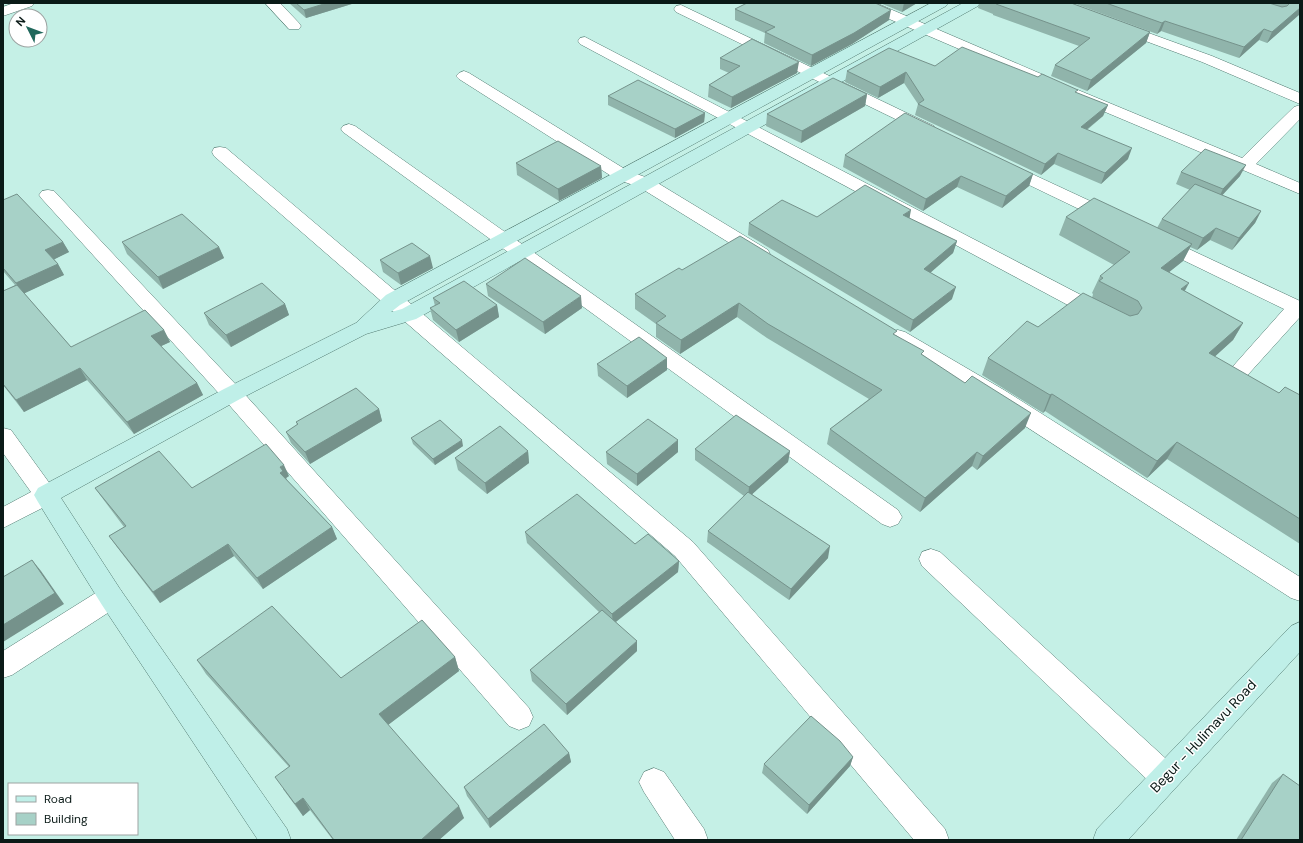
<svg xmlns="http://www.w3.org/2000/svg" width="1303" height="843" viewBox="0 0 1303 843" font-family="'DM Sans',sans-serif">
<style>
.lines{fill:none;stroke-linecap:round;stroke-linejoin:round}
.street-casing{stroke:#537b72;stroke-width:1}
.secondary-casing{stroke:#537b72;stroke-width:1}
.street{fill:#fff;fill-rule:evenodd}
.secondary{fill:#bfefe8;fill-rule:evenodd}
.wall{fill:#90b4ab}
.shaded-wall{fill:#75928b}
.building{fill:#a7d1c7;stroke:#75928b}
.labels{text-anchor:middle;stroke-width:3;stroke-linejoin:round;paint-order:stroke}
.near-street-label{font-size:14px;fill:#0a1a17;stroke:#fff}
</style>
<rect width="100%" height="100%" fill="#c5f0e6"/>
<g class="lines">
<!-- street casing -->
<g class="street-casing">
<g id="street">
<polygon points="14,3 34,3 32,6 3,16 3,7"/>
<polygon points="265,3 280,3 299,23 301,26 299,29 289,29"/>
<polygon points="857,3 876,3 1046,76 1049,79 1046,82 1036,82 859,6"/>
<polygon points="681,5 934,126 936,129 934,132 928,134 922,132 676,12 674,9 676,6"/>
<polygon points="1121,23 1212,56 1300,93 1300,104 1202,62 1116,30 1114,27 1116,24"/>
<polygon points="585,37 1108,309 1111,314 1108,319 1101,321 1094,319 580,44 578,41 580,38"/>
<polygon points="464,71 469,73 628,171 651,179 768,250 770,254 768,258 761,260 754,258 639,187 616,179 459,79 456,76 459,73"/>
<polygon points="1078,90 1242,158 1294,107 1300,105 1300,119 1256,164 1300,183 1300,194 1072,98 1070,95 1072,92"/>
<polygon points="349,124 355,126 898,510 902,517 898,524 890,527 882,524 343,132 341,129 343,126"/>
<polygon points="220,147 226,148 693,542 945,829 949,840 914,840 675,556 214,156 212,152 214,148"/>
<polygon points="1004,161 1118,214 1121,218 1118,222 1112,223 1106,222 998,170 996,166 998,162"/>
<polygon points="48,190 54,191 240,389 529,708 533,717 529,726 519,730 509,726 224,399 42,199 39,195 42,191"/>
<polygon points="1159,235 1300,301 1300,317 1245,378 1238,380 1231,378 1227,373 1284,309 1152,245 1150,241 1152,237"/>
<polygon points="898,330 905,332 1004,390 1300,577 1300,601 1291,598 988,402 891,342 888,337 891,332"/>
<polygon points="3,428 11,430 58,495 54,502 3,528 3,507 31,492 3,453"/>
<polygon points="931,549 940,552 1175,767 1180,777 1175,787 1165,791 1155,787 922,566 919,559 922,552"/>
<polygon points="111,586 120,589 124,597 120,605 12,675 3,678 3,651 102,589"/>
<polygon points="654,768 664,772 704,829 708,840 675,840 644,792 639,782 644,772"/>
</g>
</g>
<!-- secondary casing -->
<g class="secondary-casing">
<g id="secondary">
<polygon points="931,3 948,3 946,6 400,305 391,312 402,309 963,3 980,3 978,6 416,319 366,334 240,399 61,498 120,589 287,829 291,840 258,840 102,605 38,502 34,495 38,488 224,389 356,323 386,295"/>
<polygon points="1300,622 1300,652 1128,840 1093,840 1097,829 1291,626"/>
</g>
</g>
<!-- street -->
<use href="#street" class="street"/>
<!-- secondary -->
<use href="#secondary" class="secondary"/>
</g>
<!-- wall -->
<g class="wall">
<polygon points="289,3 355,3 306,18"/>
<polygon points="880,3 917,3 902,12"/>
<polygon points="979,3 1071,3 1150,32 1146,43 1087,91 1051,76 1055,65 1079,46 993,15 993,14 978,8"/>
<polygon points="1073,3 1300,3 1300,14 1267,43 1259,40 1239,58 1161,31 1157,34"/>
<polygon points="735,9 889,20 852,44 811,66 764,43 765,33 735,20"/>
<polygon points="720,58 797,73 731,108 708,97 709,85 729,73 720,69"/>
<polygon points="935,66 1077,93 1108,105 1103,116 1087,130 1128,159 1101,184 1054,164 1041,175 915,115 918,104 904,83 878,98 845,82 847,71"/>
<polygon points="867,94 865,106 801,143 766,126 767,114"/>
<polygon points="608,96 705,113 704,122 675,138 608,105"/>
<polygon points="845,155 1033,174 1029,186 1002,208 957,187 923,211 843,167"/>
<polygon points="516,163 601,166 602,178 559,201 517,175"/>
<polygon points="1181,172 1240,176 1222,195 1261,211 1255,223 1232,250 1210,240 1197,250 1190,247 1183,261 1169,272 1184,291 1243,323 1233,340 1214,357 1279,393 1300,395 1300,544 1167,459 1147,478 1045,411 1043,413 982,375 988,358 1038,327 1092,298 1093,294 1092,293 1100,276 1114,265 1059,235 1066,217 1157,228 1162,219 1190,190 1176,184"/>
<polygon points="3,200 63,242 69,252 54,259 58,264 64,275 24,293 71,347 164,330 170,342 161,346 197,383 203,395 134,434 87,380 24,412 3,385 3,291 15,285 3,271"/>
<polygon points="817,217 909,218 957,241 953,253 930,272 952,299 910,332 748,235 749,223"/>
<polygon points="122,242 219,247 224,258 163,289 127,254"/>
<polygon points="380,260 433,268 401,285 383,272"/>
<polygon points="682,270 896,335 923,355 1025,428 977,470 972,466 920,512 827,444 830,429 869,399 767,338 737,317 680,354 656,337 656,324 635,309 635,294"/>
<polygon points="486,284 582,308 545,334 488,296"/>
<polygon points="433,298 497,305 499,317 459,342 433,320 430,308 435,306"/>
<polygon points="285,304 289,315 231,347 209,325 204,313"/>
<polygon points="597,364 667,370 627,398 598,376"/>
<polygon points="379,409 382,421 310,464 291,443 286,432 297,425 296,422"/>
<polygon points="411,438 463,446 435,465 413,444"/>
<polygon points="695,449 790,451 788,462 752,494 828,558 789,600 707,542 708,531 744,496 695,460"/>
<polygon points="528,451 529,463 487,494 458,470 455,458"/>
<polygon points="606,452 678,452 637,486 607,464"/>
<polygon points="289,476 286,478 287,480 332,527 337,539 263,589 234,556 160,603 117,547 109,536 124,527 103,499 95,488 192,488"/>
<polygon points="525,532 635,544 679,561 678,572 616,622 637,651 567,715 532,681 530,670 599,612 527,543"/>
<polygon points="455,657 459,671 388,725 464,818 439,840 333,840 310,810 303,816 283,789 289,767 206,674 197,660 341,678"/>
<polygon points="569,753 571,762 490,828 467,796 464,787"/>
<polygon points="853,757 850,766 807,814 762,773 764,764"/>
<polygon points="1283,774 1300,840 1236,840 1272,783"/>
</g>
<!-- shaded-wall -->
<g class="shaded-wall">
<polygon points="327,3 355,3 306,18 304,10"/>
<polygon points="904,3 917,3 902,12"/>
<polygon points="1300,8 1300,14 1267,43 1272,32"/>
<polygon points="891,10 889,20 852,44 811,66 812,55"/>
<polygon points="1165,21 1161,31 1157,34 1162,23"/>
<polygon points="1264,29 1259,40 1239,58 1244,47"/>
<polygon points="1150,32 1146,43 1087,91 1091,80"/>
<polygon points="799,62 797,73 731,108 732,97"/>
<polygon points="906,72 904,83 878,98 880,87"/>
<polygon points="867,94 865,106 801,143 802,131"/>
<polygon points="1108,105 1103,116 1076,138 1081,127"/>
<polygon points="705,113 704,122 675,138 675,129"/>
<polygon points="1132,148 1128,159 1101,184 1105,173"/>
<polygon points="1058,153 1054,164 1041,175 1045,164"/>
<polygon points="1246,165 1240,176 1217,201 1223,189"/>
<polygon points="601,166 602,178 559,201 558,189"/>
<polygon points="1033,174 1029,186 1002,208 1006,196"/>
<polygon points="961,176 957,187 923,211 926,199"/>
<polygon points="911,210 909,221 903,215"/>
<polygon points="1261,211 1255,223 1232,250 1239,238"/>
<polygon points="1216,228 1210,240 1197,250 1203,238"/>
<polygon points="957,241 953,253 921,281 924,269"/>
<polygon points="63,242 69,252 51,261 45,250"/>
<polygon points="1192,244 1183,261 1153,285 1161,268"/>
<polygon points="219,247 224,258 163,289 158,277"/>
<polygon points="430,256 433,268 401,285 398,273"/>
<polygon points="58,264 64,275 23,294 16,283"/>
<polygon points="1189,283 1180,300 1181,289"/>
<polygon points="956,287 952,299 910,332 913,320"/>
<polygon points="581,296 582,308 545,334 543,322"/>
<polygon points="739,303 737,317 680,354 681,340"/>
<polygon points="285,304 289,315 231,347 226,335"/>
<polygon points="497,305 499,317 459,342 456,330"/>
<polygon points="1243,323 1233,340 1199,371 1209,353"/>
<polygon points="164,330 170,342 157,348 151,336"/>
<polygon points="667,358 667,370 627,398 627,386"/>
<polygon points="80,368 87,380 24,412 16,400"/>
<polygon points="197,383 203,395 134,434 127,422"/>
<polygon points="1052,394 1045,411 1043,413 1050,395"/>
<polygon points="379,409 382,421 310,464 305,452"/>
<polygon points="1031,413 1025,428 977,470 983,456"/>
<polygon points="462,440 463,446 435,465 433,459"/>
<polygon points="678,440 678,452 637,486 637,474"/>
<polygon points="1177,442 1167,459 1147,478 1157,461"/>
<polygon points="528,451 529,463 487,494 485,483"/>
<polygon points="790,451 788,462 748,498 749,487"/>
<polygon points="977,452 972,466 920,512 925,498"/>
<polygon points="284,465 289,476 286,478 288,482 280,473 280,467"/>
<polygon points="332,527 337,539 263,589 257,578"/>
<polygon points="228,544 234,556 160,603 153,592"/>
<polygon points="830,546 828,558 789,600 791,589"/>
<polygon points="32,560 41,571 64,604 3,642 3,625"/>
<polygon points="679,561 678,572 613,624 612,614"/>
<polygon points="637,641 637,651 567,715 566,704"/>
<polygon points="455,657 459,671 384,728 379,714"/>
<polygon points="569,753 571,762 490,828 488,819"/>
<polygon points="853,757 850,766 807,814 809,805"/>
<polygon points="303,798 310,810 303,816 295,804"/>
<polygon points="459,806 464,818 439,840 421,840"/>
</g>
<!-- building -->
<g class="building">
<polygon points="296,3 327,3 304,10"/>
<polygon points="747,3 875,3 891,10 854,33 812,55 765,32 775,27 735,9"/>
<polygon points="996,3 1071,3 1150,32 1091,80 1055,65 1090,38 996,4 997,3"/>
<polygon points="1106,3 1269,3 1282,7 1287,6 1290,3 1300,3 1300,8 1272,32 1264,29 1244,47 1165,21 1162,23"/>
<polygon points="752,39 799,62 732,97 709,85 740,66 720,58"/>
<polygon points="962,47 1038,77 1042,74 1078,90 1075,92 1108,105 1081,127 1132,148 1105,173 1058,153 1045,164 918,104 924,100 906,72 880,87 847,71 889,48 935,66"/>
<polygon points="833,78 867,94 802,131 767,114"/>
<polygon points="638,80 705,113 675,129 608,96"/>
<polygon points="905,113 1033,174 1006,196 961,176 926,199 845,155"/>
<polygon points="558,141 601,166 558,189 516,163"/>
<polygon points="1205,149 1246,165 1223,189 1181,172"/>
<polygon points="1195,184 1261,211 1239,238 1216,228 1203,238 1162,219"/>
<polygon points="865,185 911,210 903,215 957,241 924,269 956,287 913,320 749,223 782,200 817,217"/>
<polygon points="17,194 63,242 45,250 58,264 16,283 3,268 3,200"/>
<polygon points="1094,198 1192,244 1161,268 1189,283 1181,289 1243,323 1209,353 1279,393 1285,387 1300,395 1300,519 1177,442 1157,461 1052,394 1050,395 988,358 1027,321 1038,327 1083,293 1130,316 1138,314 1142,308 1138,301 1099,281 1103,278 1100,276 1130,252 1066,217"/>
<polygon points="182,214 219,247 158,277 122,242"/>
<polygon points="740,236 897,331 893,334 924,351 921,354 965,383 972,376 1031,413 983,456 977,452 925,498 830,429 882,390 768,324 739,303 681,340 656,323 666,316 635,294 679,268 682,270"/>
<polygon points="412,243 430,256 398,273 380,260"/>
<polygon points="525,258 581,296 543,322 486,284"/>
<polygon points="464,281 497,305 456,330 430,308 440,303 433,298"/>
<polygon points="262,283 285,304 226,335 204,313"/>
<polygon points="17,285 71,347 145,310 164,330 151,336 197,383 127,422 80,368 16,400 3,384 3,291"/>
<polygon points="639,337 667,358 627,386 597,364"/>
<polygon points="356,388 379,409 305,452 286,432 298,424 296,422"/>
<polygon points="736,415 790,451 749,487 695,449"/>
<polygon points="648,419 678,440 637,474 606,452"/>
<polygon points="440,420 462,440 433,459 411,438"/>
<polygon points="500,426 528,451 485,483 455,458"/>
<polygon points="266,444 284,465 280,467 283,471 280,473 332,527 257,578 228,544 153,592 109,536 126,526 95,488 159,451 192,488"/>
<polygon points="748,492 830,546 791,589 708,531"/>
<polygon points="577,494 635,544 648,534 679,561 612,614 525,532"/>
<polygon points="32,560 55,593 3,625 3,577"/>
<polygon points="272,606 341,678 422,620 455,657 379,714 459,806 421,840 334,840 303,798 295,804 275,777 290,766 197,660"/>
<polygon points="602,610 637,641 566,704 530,670"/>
<polygon points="811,716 840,741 853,757 809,805 764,764"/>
<polygon points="544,724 569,753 488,819 464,787"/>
<polygon points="1283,774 1300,786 1300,840 1241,840"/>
</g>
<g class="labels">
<!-- near-street labels -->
<g class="near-street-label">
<text transform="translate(1203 736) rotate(-47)" y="5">Begur - Hulimavu Road</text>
</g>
</g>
<!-- border -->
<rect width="1303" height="843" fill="none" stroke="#0a1a17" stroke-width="8"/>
<!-- legend -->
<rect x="8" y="783" width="130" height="52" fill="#ffffff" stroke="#9da3a2"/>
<rect x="16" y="796" width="20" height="6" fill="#bfefe8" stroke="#9da3a2"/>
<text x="44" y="803" font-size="12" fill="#0a1a17">Road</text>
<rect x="16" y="813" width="20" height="12" fill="#a7d1c7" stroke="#9da3a2"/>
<text x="44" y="823" font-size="12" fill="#0a1a17">Building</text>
<!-- north arrow -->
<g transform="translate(28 28) rotate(312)"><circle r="19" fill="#ffffff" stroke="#9da3a2"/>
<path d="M0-3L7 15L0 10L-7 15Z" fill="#21685c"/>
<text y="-6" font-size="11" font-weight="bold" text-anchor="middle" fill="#0a1a17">N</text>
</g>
</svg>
